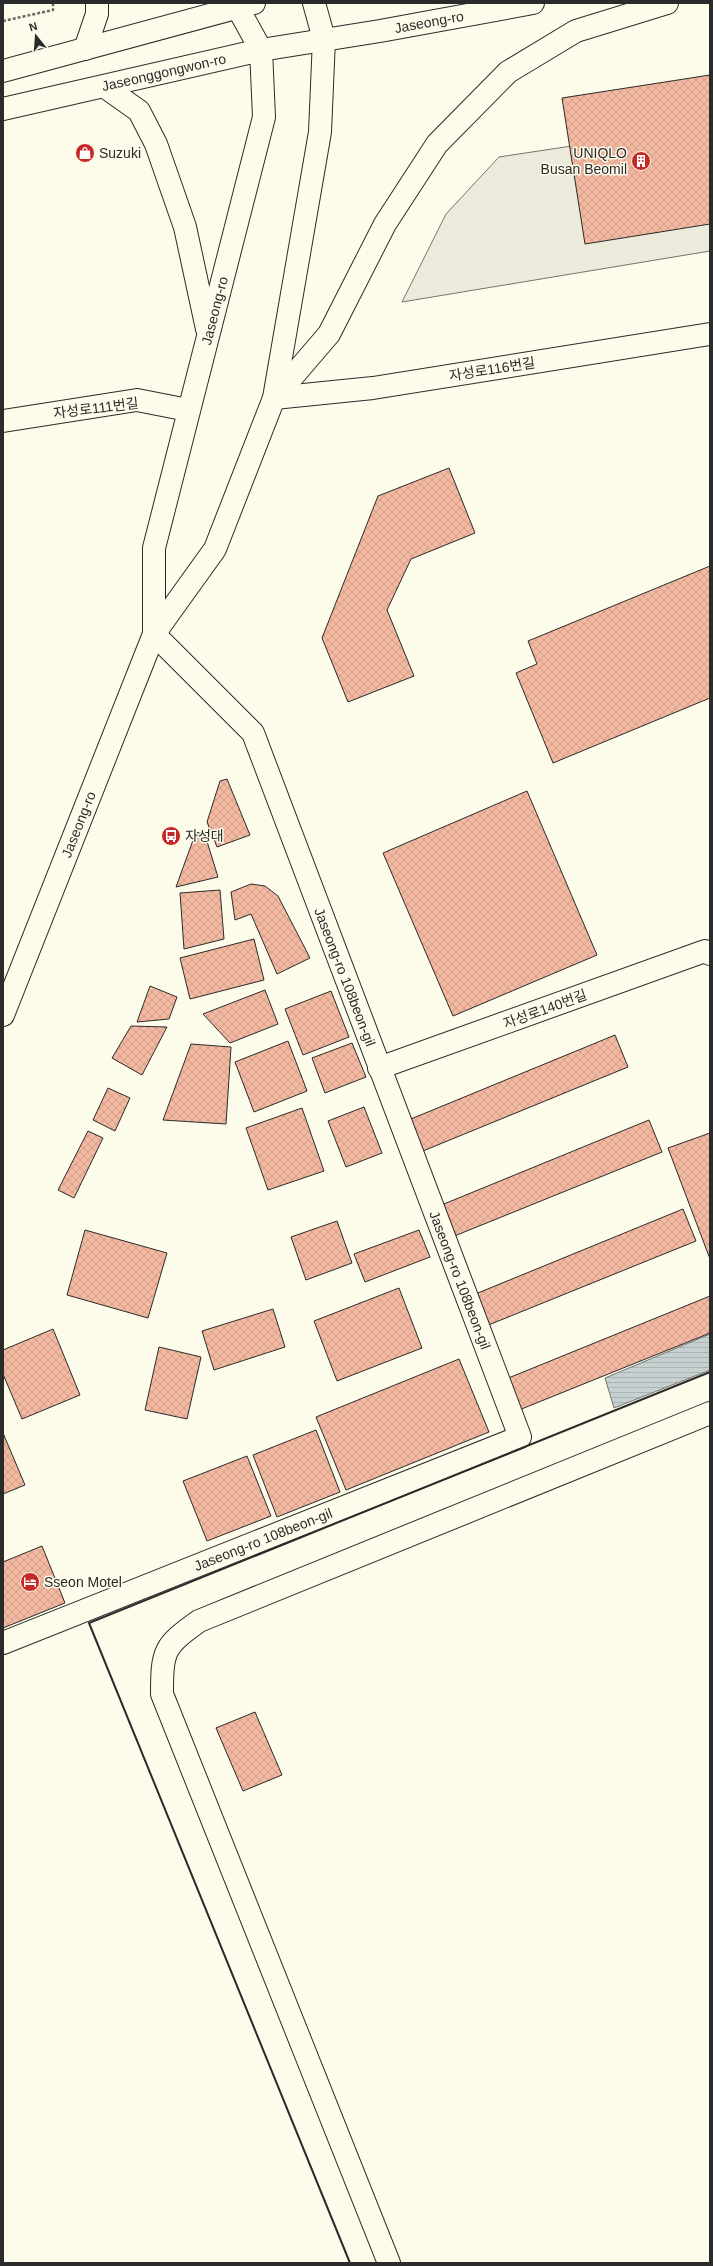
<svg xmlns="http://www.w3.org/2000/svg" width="713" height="2266" viewBox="0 0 713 2266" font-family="Arial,'Noto Sans KR',sans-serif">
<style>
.parking{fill:#eceadb;stroke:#74746e}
.water{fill:url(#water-rules);stroke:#74746e}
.building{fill:url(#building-cross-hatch);stroke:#2b2b2b}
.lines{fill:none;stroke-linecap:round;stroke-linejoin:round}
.minor-casing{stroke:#2b2b2b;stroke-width:24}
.secondary-casing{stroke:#2b2b2b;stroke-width:24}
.path{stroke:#6a6964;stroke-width:2.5;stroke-dasharray:3 2;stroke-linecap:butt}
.minor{stroke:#fdfbea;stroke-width:22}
.secondary{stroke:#fdfbea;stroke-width:22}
.wall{stroke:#2b2b2b;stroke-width:2}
.labels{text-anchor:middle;stroke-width:3;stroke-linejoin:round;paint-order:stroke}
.street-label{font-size:14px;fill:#2b2b2b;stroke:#fdfbea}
.poi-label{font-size:14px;fill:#2b2b2b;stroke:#fdfbea;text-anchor:start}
</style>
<defs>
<pattern id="water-rules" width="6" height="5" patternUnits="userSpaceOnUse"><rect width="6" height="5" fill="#c7d0d0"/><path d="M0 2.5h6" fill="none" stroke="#abb3b3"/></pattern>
<pattern id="building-cross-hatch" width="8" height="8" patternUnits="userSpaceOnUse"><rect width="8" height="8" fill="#f2b8a0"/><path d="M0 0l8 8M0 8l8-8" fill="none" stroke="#d09e8a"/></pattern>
</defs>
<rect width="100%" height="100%" fill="#fdfbea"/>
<!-- parking -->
<polygon class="parking" points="710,125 710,251 402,302 446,214 499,157"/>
<!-- water -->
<polygon class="water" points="710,1334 710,1370 614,1408 605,1378"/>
<!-- building -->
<g class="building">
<polygon points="710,75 710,224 585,244 562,98"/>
<polygon points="449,468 475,533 411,559 387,610 414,676 348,702 322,638 378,496"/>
<polygon points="710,566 710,698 553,763 516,673 537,664 528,641"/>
<polygon points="227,779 250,835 217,847 207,822 220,781"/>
<polygon points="527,791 597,955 453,1016 383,853"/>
<polygon points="196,832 205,835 218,877 176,887"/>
<polygon points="251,884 265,886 278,896 310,958 277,974 251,914 235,920 231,892"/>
<polygon points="220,890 224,939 184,949 180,893"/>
<polygon points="254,939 264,980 190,999 180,958"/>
<polygon points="150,986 177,997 169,1019 137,1022"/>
<polygon points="265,990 278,1024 230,1043 203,1014"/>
<polygon points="331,991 349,1037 303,1055 285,1009"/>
<polygon points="131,1026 167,1027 142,1075 112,1058"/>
<polygon points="615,1035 628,1067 418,1153 406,1121"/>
<polygon points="288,1041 307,1091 254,1112 235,1062"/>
<polygon points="352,1043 366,1077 325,1093 312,1058"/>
<polygon points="191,1044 231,1047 226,1124 163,1120"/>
<polygon points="108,1088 130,1098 115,1131 93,1120"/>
<polygon points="364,1107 382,1153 346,1167 328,1121"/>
<polygon points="302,1108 324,1171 268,1190 246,1128"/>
<polygon points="649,1120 662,1152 452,1237 439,1206"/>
<polygon points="88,1131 103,1138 74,1198 58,1190"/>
<polygon points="710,1133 710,1259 668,1148"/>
<polygon points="683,1209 696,1241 486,1326 473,1295"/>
<polygon points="337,1221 352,1263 306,1280 291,1237"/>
<polygon points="85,1230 167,1253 148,1318 67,1295"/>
<polygon points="419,1230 430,1257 365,1282 354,1254"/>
<polygon points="399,1288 422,1348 337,1381 314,1321"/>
<polygon points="710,1296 710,1333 519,1410 506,1379"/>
<polygon points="273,1309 285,1347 214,1370 202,1331"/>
<polygon points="53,1329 80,1395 22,1419 3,1374 3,1350"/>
<polygon points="159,1347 201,1357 187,1419 145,1410"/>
<polygon points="459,1359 489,1432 346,1490 316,1417"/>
<polygon points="316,1430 340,1492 277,1517 253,1455"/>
<polygon points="3,1433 25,1485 3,1494"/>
<polygon points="247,1456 271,1516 207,1541 183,1481"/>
<polygon points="42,1546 65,1603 3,1628 3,1562"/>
<polygon points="255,1712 282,1775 243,1791 216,1728"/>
</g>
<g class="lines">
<!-- minor casing -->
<g class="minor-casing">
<g id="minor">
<polyline points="274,398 373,388 710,334"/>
<polyline points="3,421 137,400 188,410"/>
<polyline points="379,1068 705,951 710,954"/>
<path id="s1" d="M3,1643l517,-206 -267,-704 -99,-99"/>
<path d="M389,2263l-227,-569c0,-44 2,-48 37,-73l511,-208"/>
</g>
</g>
<!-- secondary casing -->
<g class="secondary-casing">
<g id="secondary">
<polyline points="85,49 97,14 97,3"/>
<polyline points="3,71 254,3"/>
<polyline points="105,87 139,111 156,144 185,227 207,329"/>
<path id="s2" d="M3,109l258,-59 119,-19 153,-28"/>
<polyline points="275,397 329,334 385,224 437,144 508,72 576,31 667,3"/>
<path id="s3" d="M154,634v-86l110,-431 -3,-67 -26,-47"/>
<path id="s4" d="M3,1015l151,-381 61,-85 59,-151 46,-266 4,-93 -10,-36"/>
</g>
</g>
<!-- path -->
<polyline class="path" points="3,21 53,10 53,3"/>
<!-- minor -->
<use href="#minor" class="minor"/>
<!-- secondary -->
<use href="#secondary" class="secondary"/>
<!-- wall -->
<polyline class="wall" points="350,2263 89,1623 710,1372"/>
</g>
<!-- icons -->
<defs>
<g id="shop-disc" transform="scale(1)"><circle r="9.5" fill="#c62828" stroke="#fdfbea"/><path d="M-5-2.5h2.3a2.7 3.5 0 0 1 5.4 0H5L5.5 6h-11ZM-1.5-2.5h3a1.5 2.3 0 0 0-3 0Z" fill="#fff"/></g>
<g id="building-disc" transform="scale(1)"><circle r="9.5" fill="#c62828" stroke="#fdfbea"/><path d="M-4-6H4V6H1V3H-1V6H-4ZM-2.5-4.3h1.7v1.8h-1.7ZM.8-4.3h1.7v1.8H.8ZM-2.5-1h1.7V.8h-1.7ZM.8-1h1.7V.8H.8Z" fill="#fff"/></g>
<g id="bus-disc" transform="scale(1)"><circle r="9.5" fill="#c62828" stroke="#fdfbea"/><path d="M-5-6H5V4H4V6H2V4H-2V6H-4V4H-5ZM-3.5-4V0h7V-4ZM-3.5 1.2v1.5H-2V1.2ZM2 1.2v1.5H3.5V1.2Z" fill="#fff"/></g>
<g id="hotel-disc" transform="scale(1)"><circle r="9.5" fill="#c62828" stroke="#fdfbea"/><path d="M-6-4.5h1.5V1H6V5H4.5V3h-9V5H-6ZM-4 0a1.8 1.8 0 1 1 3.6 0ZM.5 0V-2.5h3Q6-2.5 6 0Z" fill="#fff"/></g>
</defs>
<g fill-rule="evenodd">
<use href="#shop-disc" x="85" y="153"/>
<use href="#building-disc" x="641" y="161"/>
<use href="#bus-disc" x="171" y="836"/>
<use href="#hotel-disc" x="30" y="1582"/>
</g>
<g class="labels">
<!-- street labels -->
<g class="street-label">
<text dy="5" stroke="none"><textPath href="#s2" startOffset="435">Jaseong-ro</textPath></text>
<text dy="5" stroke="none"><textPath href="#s2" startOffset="165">Jaseonggongwon-ro</textPath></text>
<text dy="5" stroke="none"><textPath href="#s3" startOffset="331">Jaseong-ro</textPath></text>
<text transform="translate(492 369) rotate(-9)" y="5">자성로116번길</text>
<text transform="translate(96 408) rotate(-7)" y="5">자성로111번길</text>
<text dy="5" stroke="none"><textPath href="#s4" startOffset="205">Jaseong-ro</textPath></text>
<text transform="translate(345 977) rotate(69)" y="5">Jaseong-ro 108beon-gil</text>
<text transform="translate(545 1009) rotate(-20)" y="5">자성로140번길</text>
<text transform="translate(460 1280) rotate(69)" y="5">Jaseong-ro 108beon-gil</text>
<text dy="5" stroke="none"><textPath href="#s1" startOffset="280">Jaseong-ro 108beon-gil</textPath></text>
</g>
<!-- poi labels -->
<g class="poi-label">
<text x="99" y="158">Suzuki</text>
<text x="627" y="158" text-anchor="end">UNIQLO<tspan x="627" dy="16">Busan Beomil</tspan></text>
<text x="185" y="841">자성대</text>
<text x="44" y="1587">Sseon Motel</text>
</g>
</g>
<!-- border -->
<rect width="713" height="2266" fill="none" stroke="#2b2b2b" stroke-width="8"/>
<!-- north arrow -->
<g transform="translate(36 36) rotate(343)" stroke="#fdfbea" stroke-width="3" paint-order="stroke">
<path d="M0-3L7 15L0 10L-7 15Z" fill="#2b2b2b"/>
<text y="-6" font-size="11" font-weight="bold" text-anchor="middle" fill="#2b2b2b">N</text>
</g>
</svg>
